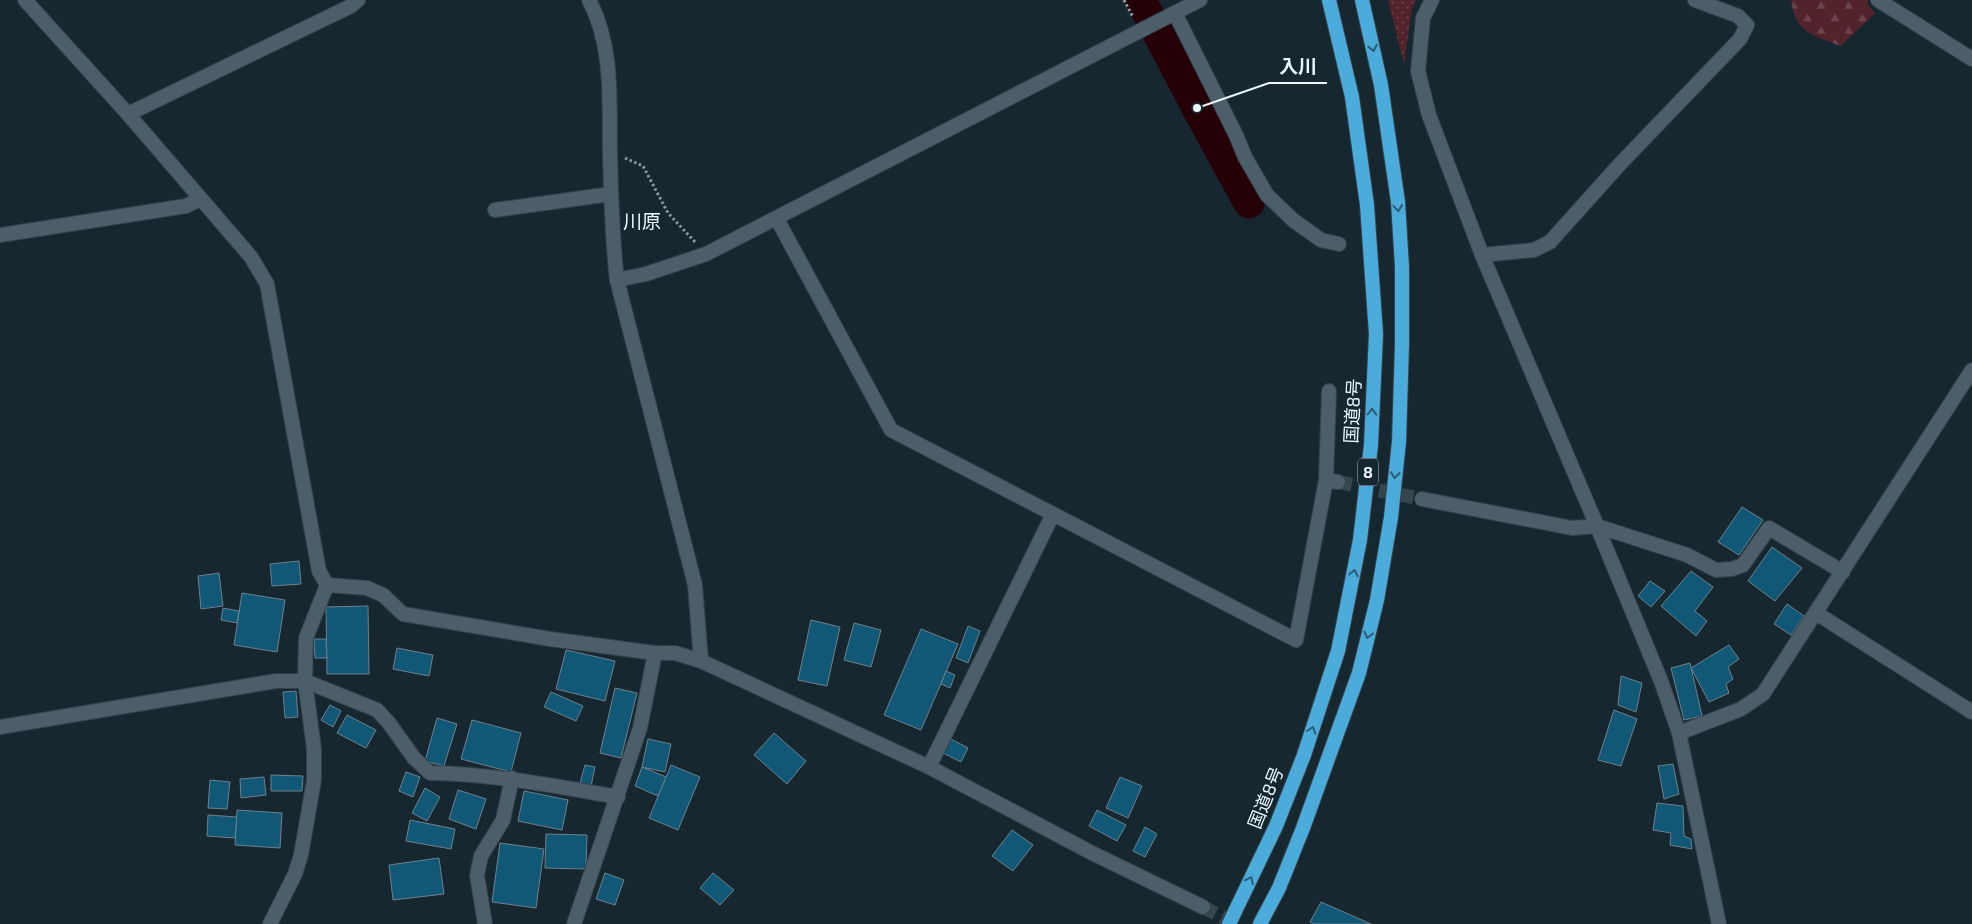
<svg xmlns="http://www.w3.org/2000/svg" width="1972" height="924" viewBox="0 0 1972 924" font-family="'Exo 2','Noto Sans JP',sans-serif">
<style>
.grass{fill:url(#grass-dots)}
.forest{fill:url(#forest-firs)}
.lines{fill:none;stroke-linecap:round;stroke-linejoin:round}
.river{stroke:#250007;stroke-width:31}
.building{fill:#115776;stroke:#6e818c}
.minor-tunnel{stroke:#36464f;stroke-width:14;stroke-dasharray:14 7;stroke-linecap:butt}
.minor-casing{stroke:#35424a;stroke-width:16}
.tertiary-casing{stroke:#35424a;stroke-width:16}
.trunk-casing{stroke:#35424a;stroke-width:16}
.path{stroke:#89979f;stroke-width:3;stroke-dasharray:2.5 2.5;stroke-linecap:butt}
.minor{stroke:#4c5e69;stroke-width:14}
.tertiary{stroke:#4c5e69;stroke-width:14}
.trunk{stroke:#4bacdc;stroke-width:14}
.oneway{stroke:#2b5c75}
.labels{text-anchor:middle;stroke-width:4.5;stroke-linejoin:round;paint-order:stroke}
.shield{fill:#162730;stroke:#acb9c0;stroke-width:1}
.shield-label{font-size:16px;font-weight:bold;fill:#ecf7fd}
.street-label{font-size:18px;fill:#ecf7fd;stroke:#162730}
.neighbourhood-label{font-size:19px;fill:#ecf7fd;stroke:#162730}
.leader{fill:none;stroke:#ecf7fd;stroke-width:2}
.callout-dot{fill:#ecf7fd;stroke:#162730;stroke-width:2}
.callout-label{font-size:19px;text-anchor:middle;font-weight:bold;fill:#ecf7fd;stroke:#162730;stroke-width:4.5;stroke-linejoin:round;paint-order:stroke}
</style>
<defs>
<pattern id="grass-dots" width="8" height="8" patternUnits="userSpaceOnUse" patternTransform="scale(1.25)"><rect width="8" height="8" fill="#53232b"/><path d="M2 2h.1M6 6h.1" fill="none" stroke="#6c444b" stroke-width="1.8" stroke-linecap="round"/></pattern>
<pattern id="forest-firs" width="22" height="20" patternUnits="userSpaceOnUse" patternTransform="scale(1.25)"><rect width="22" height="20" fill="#53232b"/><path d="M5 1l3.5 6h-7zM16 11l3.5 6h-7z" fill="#6c444b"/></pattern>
</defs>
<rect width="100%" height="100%" fill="#162730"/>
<!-- grass -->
<polygon class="grass" points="1388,0 1416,0 1412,8 1404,64"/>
<!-- forest -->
<path class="forest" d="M1791,0h77v5l7,8 -34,33c-27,-10 -46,-13 -50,-46z"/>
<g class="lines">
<!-- river -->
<polyline class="river" points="1141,0 1197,108 1249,203"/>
</g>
<!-- building -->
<g class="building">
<polygon points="1742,507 1763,520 1739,555 1718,542"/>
<polygon points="1772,547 1802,568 1775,601 1748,581"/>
<polygon points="299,561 301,584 272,586 270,564"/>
<polygon points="1691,571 1713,587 1695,611 1707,621 1696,636 1661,606"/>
<polygon points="219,573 223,606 201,609 198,576"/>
<polygon points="1650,581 1665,591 1651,607 1638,596"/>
<polygon points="242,593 285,600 277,652 234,645"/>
<polygon points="1787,604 1804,616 1791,635 1774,624"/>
<polygon points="368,606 369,674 327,674 326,607"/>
<polygon points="223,608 239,611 237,623 221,620"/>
<polygon points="811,620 840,627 827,686 798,680"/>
<polygon points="854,623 881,630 871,667 844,660"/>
<polygon points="968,626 980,631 968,663 956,658"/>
<polygon points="921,629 958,644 921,730 884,715"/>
<polygon points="314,639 326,639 327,658 315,658"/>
<polygon points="1729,645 1739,659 1728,667 1733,679 1726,684 1729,693 1709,702 1691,668"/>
<polygon points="397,648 433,655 429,676 393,669"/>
<polygon points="566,650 615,661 605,701 556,689"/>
<polygon points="1690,663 1702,716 1684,720 1671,668"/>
<polygon points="946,671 955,675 950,688 941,684"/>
<polygon points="1621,676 1642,683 1636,712 1618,705"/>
<polygon points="615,688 637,693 621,758 600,753"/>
<polygon points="296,691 298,717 285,718 283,692"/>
<polygon points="551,692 583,706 576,721 544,707"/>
<polygon points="330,705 341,711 333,727 321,720"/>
<polygon points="1614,710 1637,719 1621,766 1598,760"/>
<polygon points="347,715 376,730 366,748 337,733"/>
<polygon points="437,718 457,724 444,766 425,761"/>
<polygon points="472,720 521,733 511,772 461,759"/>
<polygon points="774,733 806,761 787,784 754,755"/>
<polygon points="648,739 671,744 665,772 642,767"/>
<polygon points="951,739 968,748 961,762 943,753"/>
<polygon points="1673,764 1679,794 1664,799 1658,766"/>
<polygon points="585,765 595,767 591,786 580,783"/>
<polygon points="671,765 700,777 678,830 649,818"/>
<polygon points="642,767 666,777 658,796 635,786"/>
<polygon points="406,772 420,777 413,797 399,791"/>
<polygon points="271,775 303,776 302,791 271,791"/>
<polygon points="264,777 266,795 241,798 240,779"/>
<polygon points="1120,777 1142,786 1128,818 1106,808"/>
<polygon points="210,780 230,782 227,809 208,808"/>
<polygon points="425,788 440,797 427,821 412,813"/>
<polygon points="458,790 486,799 476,829 449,819"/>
<polygon points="524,791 568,800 562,830 518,821"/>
<polygon points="1657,803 1683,806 1684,836 1691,839 1692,849 1670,845 1671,833 1653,830"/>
<polygon points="237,810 282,813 280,848 235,845"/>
<polygon points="1097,810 1126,825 1117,841 1089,826"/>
<polygon points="208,815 237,817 235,838 207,836"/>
<polygon points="410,820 455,829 451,849 406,841"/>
<polygon points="1145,827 1157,834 1145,857 1133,851"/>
<polygon points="1012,830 1033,845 1013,871 992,856"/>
<polygon points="546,834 587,835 586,869 545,868"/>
<polygon points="500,843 544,849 536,908 492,902"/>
<polygon points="439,858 444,894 393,900 389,865"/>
<polygon points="605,873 624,880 615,905 596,899"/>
<polygon points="713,873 734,890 720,905 700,888"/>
<polygon points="1321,902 1371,924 1314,924 1310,922"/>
</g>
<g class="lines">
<!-- minor-tunnel -->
<g class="minor-tunnel">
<polyline points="1338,482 1422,499"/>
<polyline points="1203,907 1236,924"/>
</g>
<!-- minor casing -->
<g class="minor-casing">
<g id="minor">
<polyline points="25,0 128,114 251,257 267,284 319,571 327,585"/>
<polyline points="1878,0 1972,59"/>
<polyline points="1175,13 1236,135 1245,157 1267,195 1293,220 1321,240 1339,244"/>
<polyline points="128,114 351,6 358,0"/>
<polyline points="495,210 611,194"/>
<polyline points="777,219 891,430 1296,640 1326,480 1338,482"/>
<polyline points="0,235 186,206 200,199"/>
<polyline points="1482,255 1534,250 1550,242 1620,164 1740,39 1747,25 1738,16 1695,0"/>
<polyline points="617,280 646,274 706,254 1200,0"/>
<polyline points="1326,480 1329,391"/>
<polyline points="1422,499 1572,528 1597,526 1687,555 1716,570 1732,569 1743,565 1769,528 1843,572"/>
<polyline points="1597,526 1661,681 1679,733 1719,924"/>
<polyline points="327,585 367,588 383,595 403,614 550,639 655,653 675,653 701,661 929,767 1092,853 1203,907"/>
<polyline points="1816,613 1972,712"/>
<path d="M0,727l276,-46h29l72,29 12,13 25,35 16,15c64,1 125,13 188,24"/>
<polyline points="1679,733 1741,709 1763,694 1972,370"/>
<polyline points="929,767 1053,514"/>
<polyline points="270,924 295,874 301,855 314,780 314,749 305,681 306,638 327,585"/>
<polyline points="485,924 477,875 481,856 503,820 512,778"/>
<polyline points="574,924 640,728 655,653"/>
</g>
</g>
<!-- tertiary casing -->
<g class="tertiary-casing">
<g id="tertiary">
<path d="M589,0c25,47 20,102 21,154 1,42 2,84 7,126l78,305 6,76"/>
<polyline points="1432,0 1423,18 1418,71 1429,115 1482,255 1597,526"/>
</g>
</g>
<!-- trunk casing -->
<g class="trunk-casing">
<g id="trunk">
<polyline points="1229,924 1276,826 1304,755 1338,651 1360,540 1371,445 1376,334 1367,205 1352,97 1329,0"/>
<polyline points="1260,924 1279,888 1303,828 1359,673 1377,600 1391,517 1399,442 1402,344 1402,267 1398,202 1381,85 1362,0"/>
</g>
</g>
<!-- path -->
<g class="path">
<polyline points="1124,0 1133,17"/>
<polyline points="625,158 643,166 668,213 695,242"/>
</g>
<!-- minor -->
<use href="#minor" class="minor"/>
<!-- tertiary -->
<use href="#tertiary" class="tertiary"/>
<!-- trunk -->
<use href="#trunk" class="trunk"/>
</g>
<!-- one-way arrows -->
<defs><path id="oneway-chevron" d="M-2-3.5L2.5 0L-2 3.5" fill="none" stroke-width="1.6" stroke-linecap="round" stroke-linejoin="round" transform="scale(1.25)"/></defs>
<g class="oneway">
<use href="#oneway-chevron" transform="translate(1373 48) rotate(78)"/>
<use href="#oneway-chevron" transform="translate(1398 208) rotate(85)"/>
<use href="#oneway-chevron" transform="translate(1372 412) rotate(-88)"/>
<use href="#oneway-chevron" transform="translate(1395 475) rotate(96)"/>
<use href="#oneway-chevron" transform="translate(1354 573) rotate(-79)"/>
<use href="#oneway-chevron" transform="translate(1368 635) rotate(104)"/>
<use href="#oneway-chevron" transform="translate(1312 730) rotate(-72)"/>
<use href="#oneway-chevron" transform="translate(1250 880) rotate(-64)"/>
</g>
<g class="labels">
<!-- shield labels -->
<rect class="shield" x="1358" y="458.5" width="20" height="27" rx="4"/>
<g class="shield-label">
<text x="1368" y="478">8</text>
</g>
<!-- street labels -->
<g class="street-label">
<text transform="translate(1353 411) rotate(-87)" y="6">国道8号</text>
<text transform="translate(1266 798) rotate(-68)" y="6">国道8号</text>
</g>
<!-- neighbourhood labels -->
<g class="neighbourhood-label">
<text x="642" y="228">川原</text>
</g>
</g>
<!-- callouts -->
<path class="leader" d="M1197 108L1269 83H1327"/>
<circle class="callout-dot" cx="1197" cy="108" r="5"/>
<g class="callout-label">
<text x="1298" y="73">入川</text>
</g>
</svg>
